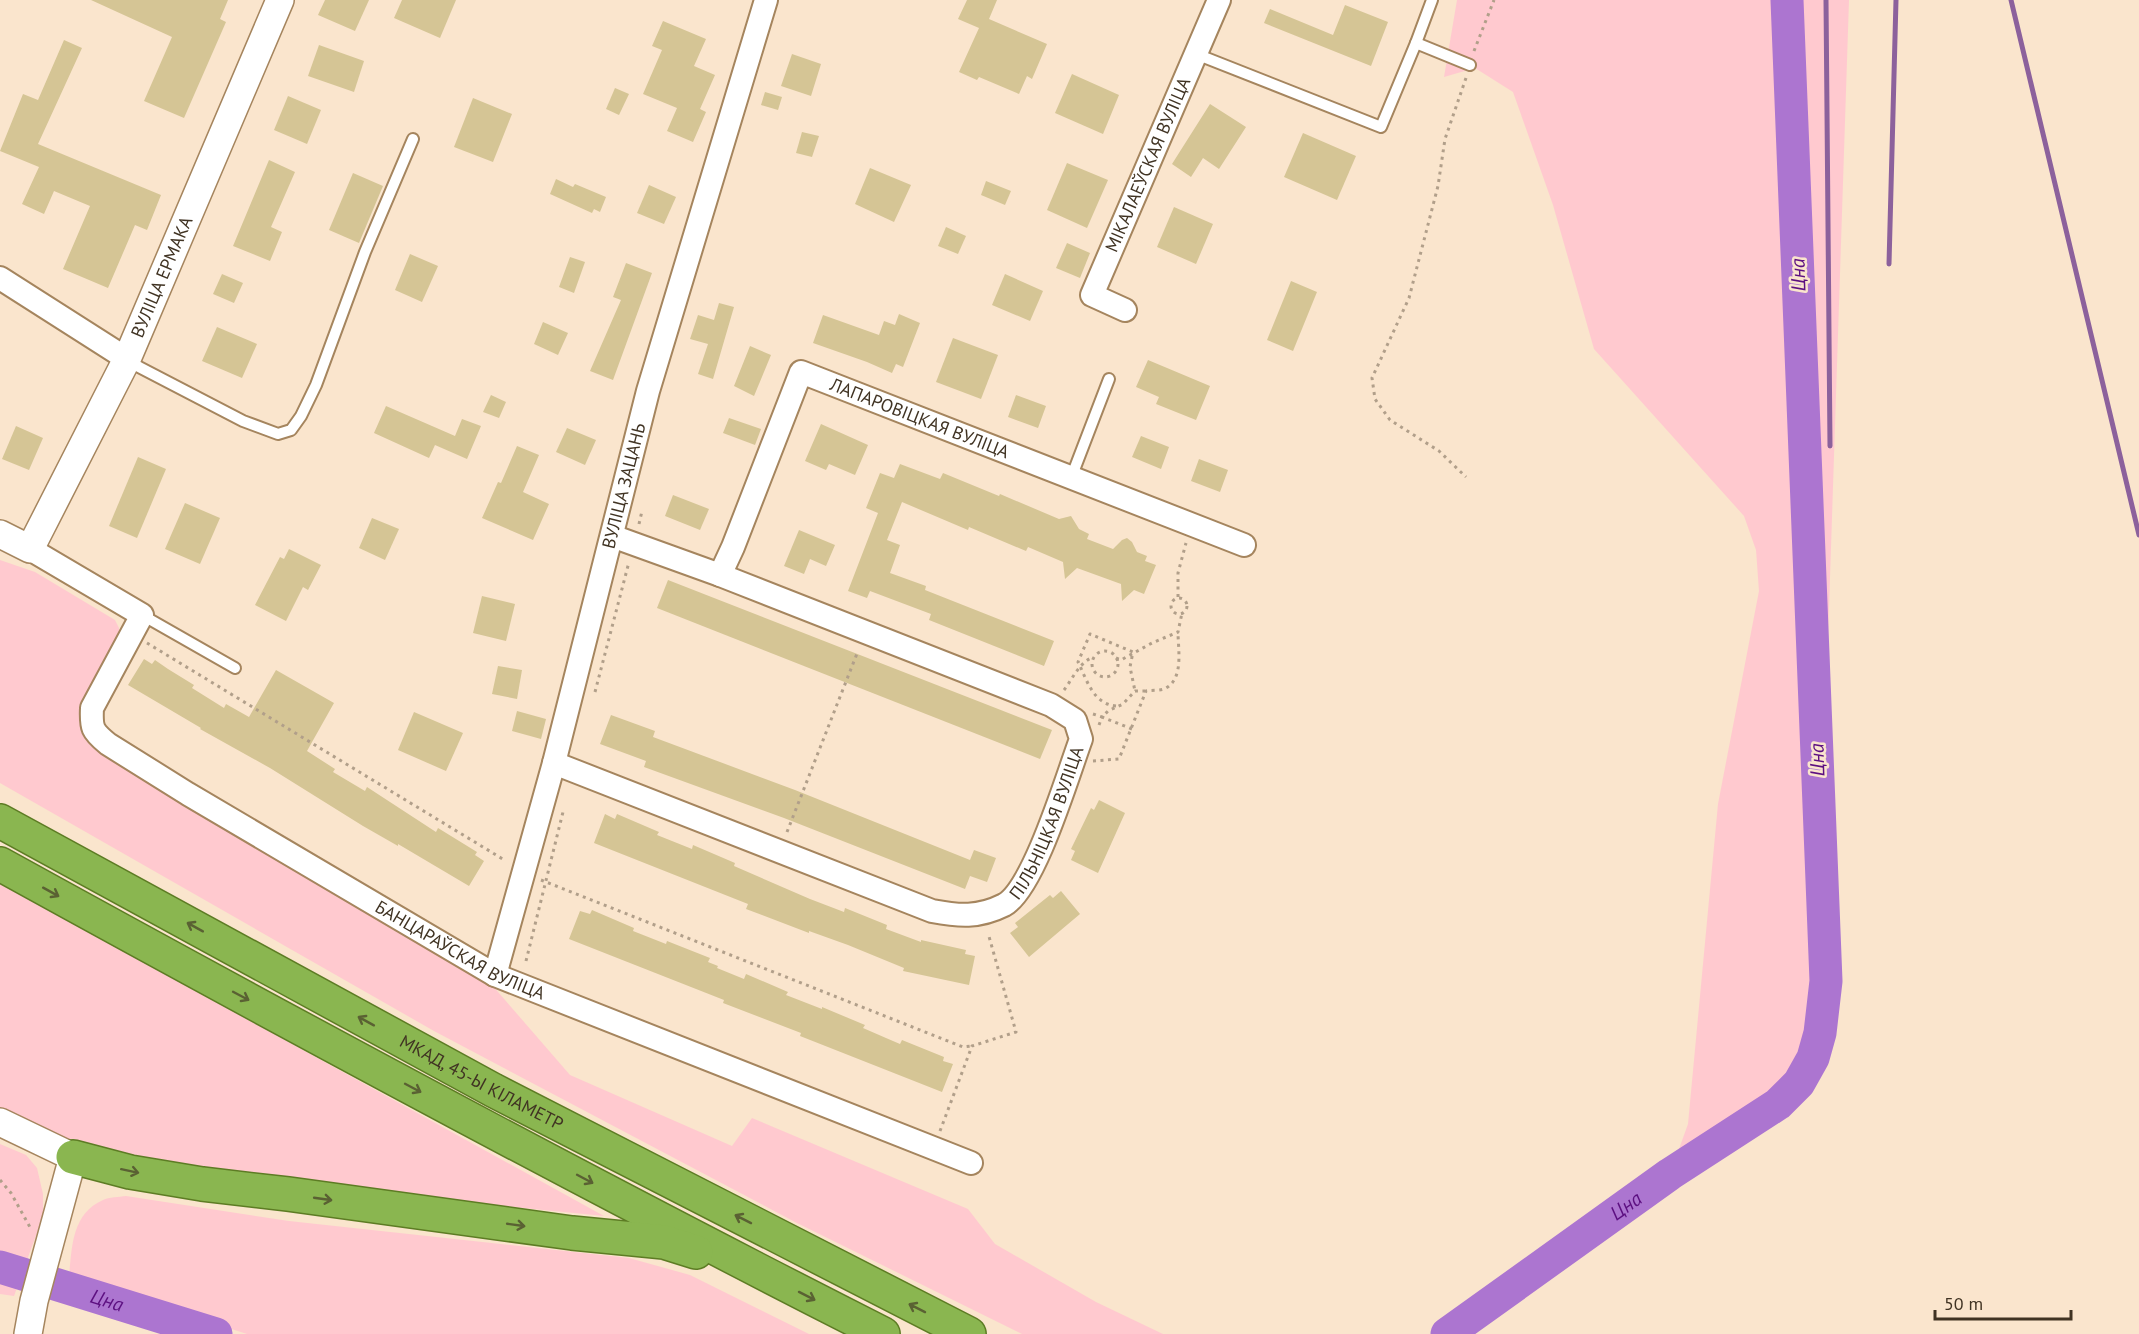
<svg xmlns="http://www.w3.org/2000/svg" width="2139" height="1334" viewBox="0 0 2139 1334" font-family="'PT Sans',sans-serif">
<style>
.green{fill:#ffc9cf}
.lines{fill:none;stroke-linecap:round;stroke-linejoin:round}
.stream{stroke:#8c619c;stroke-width:5}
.river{stroke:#ac75d0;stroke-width:33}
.building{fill:#d5c595}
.service-casing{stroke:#a5855e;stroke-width:14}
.minor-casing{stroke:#a5855e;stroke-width:26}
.tertiary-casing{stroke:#a5855e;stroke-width:30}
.trunk-casing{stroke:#5d7c24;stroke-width:36}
.path{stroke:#b19f8a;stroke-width:3;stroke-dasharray:3 4.5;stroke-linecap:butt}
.service{stroke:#fff;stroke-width:10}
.minor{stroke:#fff;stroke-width:22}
.tertiary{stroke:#fff;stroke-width:27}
.trunk{stroke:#8ab650;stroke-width:33}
.oneway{stroke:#5a6133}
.labels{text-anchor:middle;stroke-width:5;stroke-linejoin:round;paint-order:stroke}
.street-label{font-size:18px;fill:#403323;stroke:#fae5cd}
.water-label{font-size:20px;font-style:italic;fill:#5d1081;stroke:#fae5cd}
</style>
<rect width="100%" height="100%" fill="#fae5cd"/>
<!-- green -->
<g class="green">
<polygon points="1457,0 1849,0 1825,730 1826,981 1820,1033 1813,1058 1799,1083 1778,1104 1670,1174 1688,1124 1718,804 1759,591 1756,550 1744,516 1594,349 1553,205 1513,92 1475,68 1444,77"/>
<polygon points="0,560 35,572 115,620 119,628 119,637 85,702 81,724 90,745 492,985 570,1075 732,1146 752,1118 968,1209 995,1244 1096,1302 1163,1334 1022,1334 795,1222 434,1031 0,783"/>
<polygon points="0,883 604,1216 289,1185 71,1144 0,1112"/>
<polygon points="0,1144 26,1155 37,1168 43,1194 43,1216 14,1296 0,1294"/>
<path d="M126,1196l163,25 340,37 61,17 119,59h-562l-178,-57c3,-28 2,-63 34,-77 6,-3 16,-3 23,-4z"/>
</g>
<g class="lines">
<!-- stream -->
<g class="stream">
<polyline points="1826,0 1830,446"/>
<polyline points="2011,0 2139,535"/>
<polyline points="1889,264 1896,0"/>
</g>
<!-- river -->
<g class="river">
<path id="s1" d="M0,1267l216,67"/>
<path id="s2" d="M1447,1334l223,-160 108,-70 21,-21 14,-25 7,-25 6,-52 -39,-981"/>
</g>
</g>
<!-- building -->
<g class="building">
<polygon points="91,0 228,0 220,19 226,22 184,118 144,101 172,37"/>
<polygon points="325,0 369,0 355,31 318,15"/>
<polygon points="402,0 456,0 440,38 394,18"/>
<polygon points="967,0 997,0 989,19 1047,44 1032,79 1027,76 1019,94 979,77 977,80 959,72 979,28 958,19"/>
<polygon points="1345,5 1388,22 1371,66 1264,23 1270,9 1333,35"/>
<polygon points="663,21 706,39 694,66 715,75 700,109 706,112 693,142 667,131 677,108 643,94 662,50 652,46"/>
<polygon points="64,40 82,48 38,144 161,195 147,230 135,225 108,288 63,269 90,206 54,191 44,214 22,204 39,167 0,151 23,94 38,100"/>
<polygon points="319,45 364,61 354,92 308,76"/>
<polygon points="792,54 821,64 811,96 781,86"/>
<polygon points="1072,74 1119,95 1103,134 1055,113"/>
<polygon points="615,88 629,94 619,115 606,109"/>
<polygon points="765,92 782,97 778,110 761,105"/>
<polygon points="288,96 321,110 307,144 274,130"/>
<polygon points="473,98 512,114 493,162 454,147"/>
<polygon points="1210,104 1246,127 1219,169 1203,158 1191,177 1172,164"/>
<polygon points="802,132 819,136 812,157 796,153"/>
<polygon points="1303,133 1356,156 1337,200 1284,177"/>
<polygon points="269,160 295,172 271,227 282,232 270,261 233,246"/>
<polygon points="1067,163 1108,180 1087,228 1047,210"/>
<polygon points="870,168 911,185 894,222 855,204"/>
<polygon points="353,173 383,186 359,243 329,230"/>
<polygon points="556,179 573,187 575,184 606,197 600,212 594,209 592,213 550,194"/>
<polygon points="986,181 1011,191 1005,205 981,195"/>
<polygon points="649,185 676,197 664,224 637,213"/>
<polygon points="1174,207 1213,224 1196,264 1157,247"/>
<polygon points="946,227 966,236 958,254 938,246"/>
<polygon points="1067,243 1090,253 1080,278 1056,268"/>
<polygon points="410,254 438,266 422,302 395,290"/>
<polygon points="570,257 585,262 574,293 559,287"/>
<polygon points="626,263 652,273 613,380 590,371 621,300 613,297"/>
<polygon points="222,274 243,283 234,303 213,294"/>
<polygon points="1005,274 1043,291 1030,321 992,305"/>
<polygon points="1291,281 1317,292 1293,351 1267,340"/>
<polygon points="719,303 734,307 713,379 698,374 708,344 690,339 698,315 714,320"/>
<polygon points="899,314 920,323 903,367 896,364 892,373 867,362 813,343 823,315 879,335 884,321 895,325"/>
<polygon points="543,322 568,333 558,355 534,344"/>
<polygon points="217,327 257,344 242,378 202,361"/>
<polygon points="953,338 998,355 981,399 936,382"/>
<polygon points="750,346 771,355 754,396 734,386"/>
<polygon points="1148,360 1210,386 1196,420 1156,404 1159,397 1136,387"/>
<polygon points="491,395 506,402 499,418 483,412"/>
<polygon points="1016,395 1046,406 1038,428 1008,417"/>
<polygon points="386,406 455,436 462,419 481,426 467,459 435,445 429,458 374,433"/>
<polygon points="729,418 761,429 755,445 723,433"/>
<polygon points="821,424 868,445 855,475 829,464 826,470 805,461"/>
<polygon points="16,426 43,438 29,470 2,459"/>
<polygon points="567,428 596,440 585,465 556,452"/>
<polygon points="1141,436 1169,447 1161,469 1132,457"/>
<polygon points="517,446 539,455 523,492 549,504 533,540 482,518 498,482 501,483"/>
<polygon points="138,457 166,469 137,538 109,526"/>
<polygon points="1199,459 1228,470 1220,492 1191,481"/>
<polygon points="900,464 940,479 943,473 999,496 1000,494 1059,519 1071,516 1079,529 1089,534 1087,539 1113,549 1122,540 1127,538 1132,542 1137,552 1147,556 1145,561 1156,565 1144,594 1134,590 1122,601 1121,584 1077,568 1065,579 1063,562 1028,547 1026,551 969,527 968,530 902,502 887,540 900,545 890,573 926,586 925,590 1054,641 1044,666 929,620 931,614 870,591 867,598 848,591 878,513 866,508 880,473 894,478"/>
<polygon points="673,495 709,509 700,530 665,516"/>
<polygon points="185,503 220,518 200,564 165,549"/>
<polygon points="372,518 399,529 385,560 359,548"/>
<polygon points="799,530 835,545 826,566 810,559 804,574 784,566"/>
<polygon points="289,549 321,565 308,590 303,587 286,621 255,605 280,557 284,559"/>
<polygon points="668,580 1052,730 1040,759 657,608"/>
<polygon points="482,596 515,604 506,641 473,633"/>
<polygon points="144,659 152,664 155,660 168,669 194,685 192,688 224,708 226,704 249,717 276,670 334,703 307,751 335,769 333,772 365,791 367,787 436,832 438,828 477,852 475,855 484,861 469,886 398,844 398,846 363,826 270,768 200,729 201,728 128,685"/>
<polygon points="498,666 522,670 517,699 492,694"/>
<polygon points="517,711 546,719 541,739 512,731"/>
<polygon points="414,712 463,733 446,771 398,750"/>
<polygon points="611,715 655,731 653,737 795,790 970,860 974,850 996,858 987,882 970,876 965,889 784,818 644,767 646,761 600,744"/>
<polygon points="1099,800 1125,813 1098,873 1071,860 1075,851 1071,849 1091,808 1094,810"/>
<polygon points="605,814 615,819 617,814 659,832 657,835 692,849 693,845 735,863 734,866 810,899 844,912 845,908 887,925 886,929 921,942 921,940 966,950 965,954 975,956 969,985 903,971 904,968 848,945 809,931 809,933 746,909 748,904 594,843"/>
<polygon points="1061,891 1080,914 1029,957 1010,933 1018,927 1015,923 1050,895 1053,898"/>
<polygon points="592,910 634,928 633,931 666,944 667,941 710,958 708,962 718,966 717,968 744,979 746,974 788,992 786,995 822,1009 822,1007 865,1025 863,1028 886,1038 900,1044 902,1040 944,1057 943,1061 953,1064 942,1092 800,1036 801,1033 723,1003 724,1000 569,939 580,911 590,914"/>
</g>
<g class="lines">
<!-- service casing -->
<g class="service-casing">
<g id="service">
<polyline points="1416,43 1432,0"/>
<polyline points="1196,54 1381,127 1416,43 1470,65"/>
<polyline points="128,360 139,367 243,421 278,434 291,430 301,416 316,385 365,252 413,139"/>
<polyline points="1071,478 1109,379"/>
<polyline points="142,615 235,668"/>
</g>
</g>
<!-- minor casing -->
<g class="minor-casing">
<g id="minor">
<polyline points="0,278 127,359"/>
<path id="s3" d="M1125,310l-33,-15 127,-295"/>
<path id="s4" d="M30,549l112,66 -50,93c-1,20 0,23 16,36l80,50 307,181 476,188"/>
<path id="s5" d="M720,575l13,-28 68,-175 443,173"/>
<path id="s6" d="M554,763l378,148c27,5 46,7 72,-6 30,-16 64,-131 77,-166l-6,-19 -24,-15 -331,-130 -108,-39"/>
<path id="s7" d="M495,975l59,-212 94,-372 118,-391"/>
</g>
</g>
<!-- tertiary casing -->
<g class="tertiary-casing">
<g id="tertiary">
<path id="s8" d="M0,534l30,15 97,-190 153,-359"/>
<polyline points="0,1122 73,1157 34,1301 28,1334"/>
</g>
</g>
<!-- trunk casing -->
<g class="trunk-casing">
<g id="trunk">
<path id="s9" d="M0,821l493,269 476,244"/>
<path d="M0,864c292,161 585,319 883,470"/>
<polyline points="73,1157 130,1172 202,1184 288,1194 572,1233 664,1242 696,1252"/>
</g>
</g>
<!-- path -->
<g class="path">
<polyline points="1474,51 1494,0"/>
<polyline points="1466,78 1445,139 1438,186 1409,298 1372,378 1375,399 1390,420 1439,451 1466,477"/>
<polyline points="639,524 642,511"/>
<polyline points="1178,597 1178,573 1186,543"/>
<circle cx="1179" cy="606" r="8"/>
<polyline points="147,643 506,861"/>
<circle cx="1105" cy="664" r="13"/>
<polyline points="1116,658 1121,660 1152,643 1178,632 1182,613"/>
<path d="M1064,690c9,-12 15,-27 29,-33"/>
<polyline points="595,692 629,562"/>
<path d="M1116,706c-23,-2 -29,-26 -38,-44l12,-28 43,18 -3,15 5,24"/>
<polyline points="1093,714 1102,717 1099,725"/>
<polyline points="1132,729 1102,717 1108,711 1123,704 1135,691 1145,691"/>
<path d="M1093,761l26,-2 27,-68c6,-1 15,0 20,-3 18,-10 12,-39 12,-56"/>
<polyline points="787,832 858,651"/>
<polyline points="541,880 963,1047 972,1046"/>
<polyline points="526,961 563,812"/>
<polyline points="940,1131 972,1046 1016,1032 988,933"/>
<polyline points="0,1180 11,1193 31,1229"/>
</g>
<!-- service -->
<use href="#service" class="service"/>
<!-- minor -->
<use href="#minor" class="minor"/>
<!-- tertiary -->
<use href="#tertiary" class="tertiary"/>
<!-- trunk -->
<use href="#trunk" class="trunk"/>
</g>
<!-- one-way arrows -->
<defs><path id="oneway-shaft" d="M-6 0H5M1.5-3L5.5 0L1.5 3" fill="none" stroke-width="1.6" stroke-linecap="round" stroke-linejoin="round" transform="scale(1.5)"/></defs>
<g class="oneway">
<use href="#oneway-shaft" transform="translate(51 892) rotate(29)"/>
<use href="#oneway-shaft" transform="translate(195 927) rotate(-151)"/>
<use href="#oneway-shaft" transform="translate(241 996) rotate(28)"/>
<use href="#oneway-shaft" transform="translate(366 1021) rotate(-151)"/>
<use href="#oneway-shaft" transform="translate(413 1088) rotate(28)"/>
<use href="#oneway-shaft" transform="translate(130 1171) rotate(12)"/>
<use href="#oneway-shaft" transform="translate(585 1179) rotate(28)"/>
<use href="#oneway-shaft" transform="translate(323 1199) rotate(8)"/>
<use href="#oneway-shaft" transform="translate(743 1219) rotate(-153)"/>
<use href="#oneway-shaft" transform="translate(516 1225) rotate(8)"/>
<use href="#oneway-shaft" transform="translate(807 1296) rotate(27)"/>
<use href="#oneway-shaft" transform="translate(917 1308) rotate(-153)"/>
</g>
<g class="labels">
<!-- street labels -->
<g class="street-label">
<text dy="6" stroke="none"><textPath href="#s3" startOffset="178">МІКАЛАЕЎСКАЯ ВУЛІЦА</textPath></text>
<text dy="6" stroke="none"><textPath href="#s8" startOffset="336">ВУЛІЦА ЕРМАКА</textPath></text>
<text dy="6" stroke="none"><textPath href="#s5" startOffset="346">ЛАПАРОВІЦКАЯ ВУЛІЦА</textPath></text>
<text dy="6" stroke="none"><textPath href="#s7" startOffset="506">ВУЛІЦА ЗАЦАНЬ</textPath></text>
<text dy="6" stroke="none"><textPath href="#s6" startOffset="574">ПІЛЬНІЦКАЯ ВУЛІЦА</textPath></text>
<text dy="6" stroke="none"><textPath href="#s4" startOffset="686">БАНЦАРАЎСКАЯ ВУЛІЦА</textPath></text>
<text dy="6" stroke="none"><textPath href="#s9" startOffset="548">МКАД, 45-Ы КІЛАМЕТР</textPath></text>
</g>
<!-- water labels -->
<g class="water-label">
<text transform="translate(1798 275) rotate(-92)" y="7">Цна</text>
<text transform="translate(1817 760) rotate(-92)" y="7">Цна</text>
<text dy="7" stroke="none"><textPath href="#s2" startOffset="220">Цна</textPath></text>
<text dy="7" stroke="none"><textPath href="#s1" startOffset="112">Цна</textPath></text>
</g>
</g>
<!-- scale -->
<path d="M1935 1310v9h136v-9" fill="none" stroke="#403323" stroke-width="3"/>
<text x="1944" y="1310" font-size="18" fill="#403323" stroke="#fae5cd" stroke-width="4.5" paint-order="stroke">50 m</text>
</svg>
